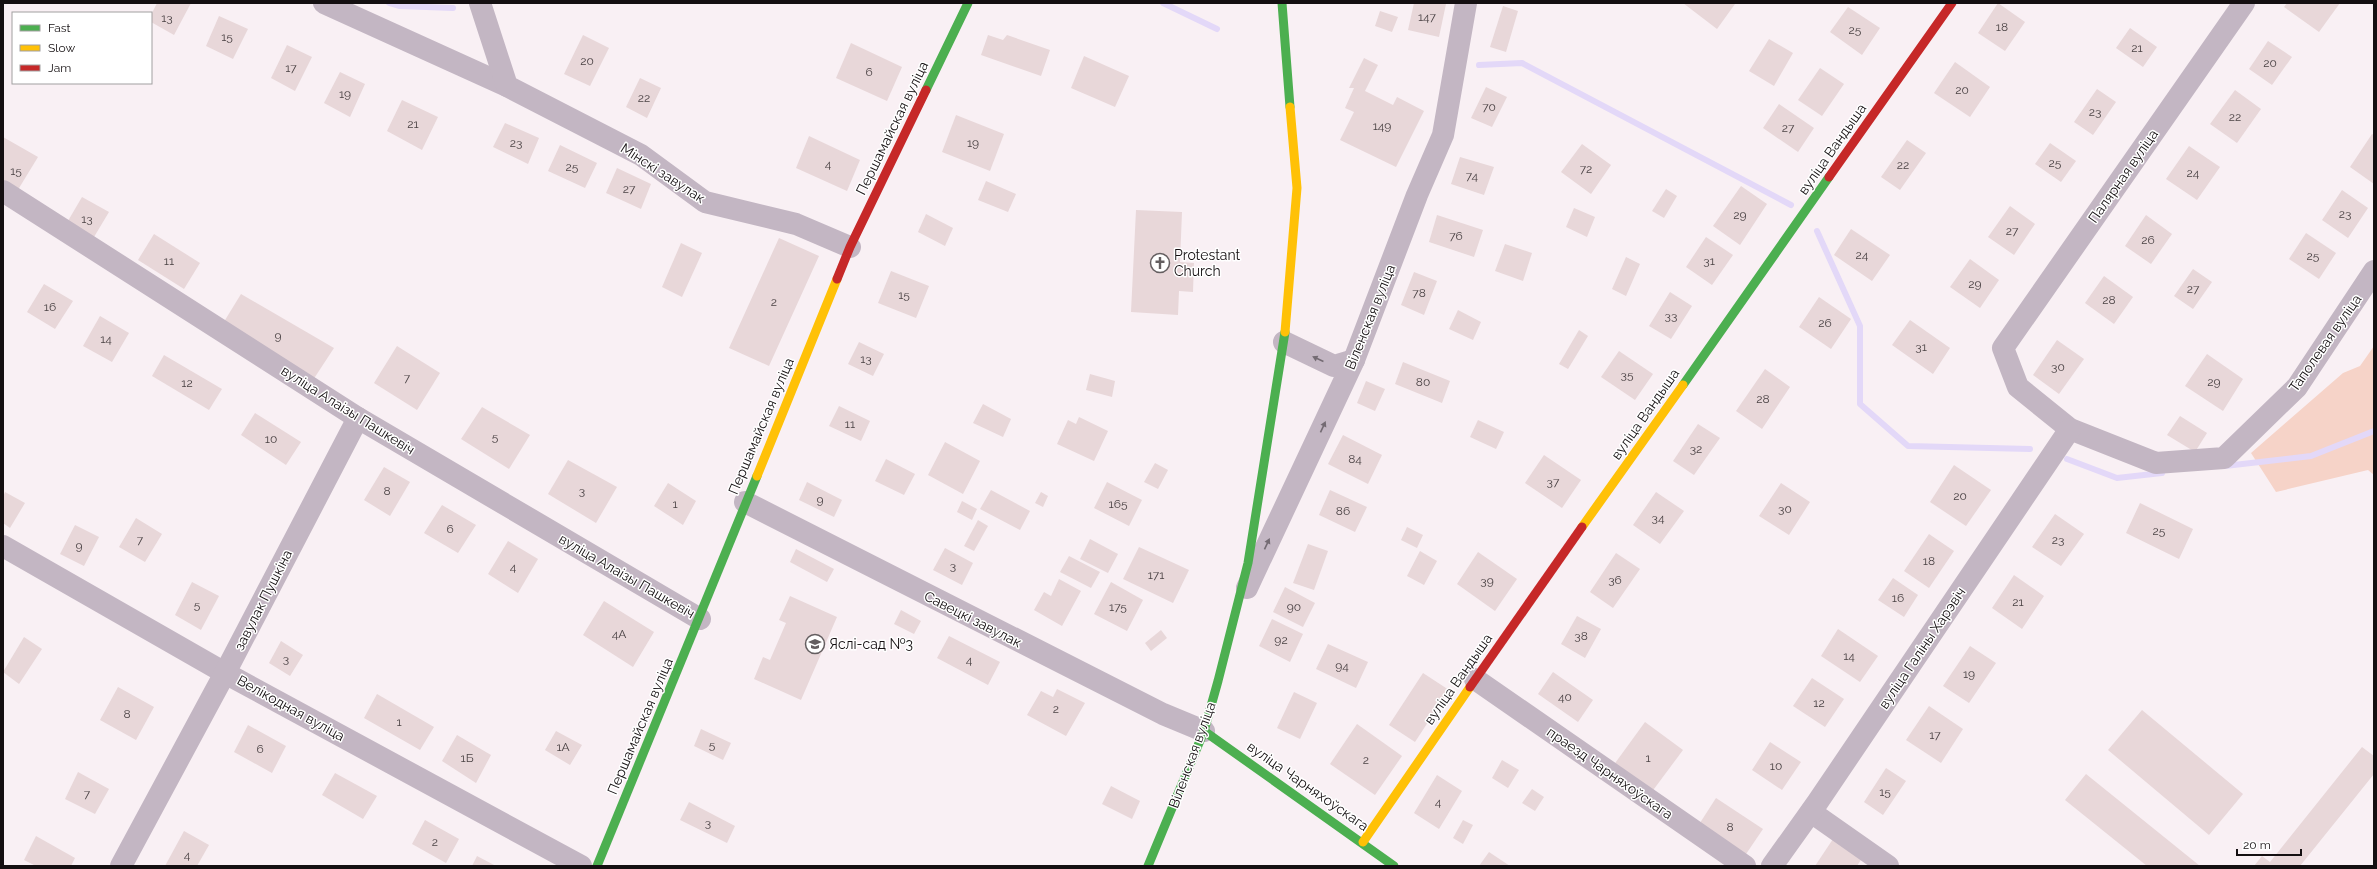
<svg xmlns="http://www.w3.org/2000/svg" width="2377" height="869" viewBox="0 0 2377 869" font-family="Raleway,sans-serif">
<style>
.green{fill:#f6d3c8}
.lines{fill:none;stroke-linecap:round;stroke-linejoin:round}
.stream{stroke:#e3d8f8;stroke-width:6}
.building{fill:#e8d7d9}
.street{stroke:#c3b6c3;stroke-width:22}
.fast{stroke:#4caf50;stroke-width:9}
.slow{stroke:#ffc107;stroke-width:9}
.jam{stroke:#c62828;stroke-width:9}
.oneway{fill:#746b73}
.labels{text-anchor:middle;stroke-width:3;stroke-linejoin:round;paint-order:stroke}
.number-label{font-size:12px;fill:#4a4244}
.street-label{font-size:14px;fill:#140f11;stroke:#fff}
.poi-label{font-size:14px;fill:#140f11;stroke:#fff;text-anchor:start}
</style>
<rect width="100%" height="100%" fill="#f9f0f4"/>
<!-- green -->
<polygon class="green" points="2374,346 2374,475 2368,470 2276,492 2251,453 2343,373 2360,366"/>
<g class="lines">
<!-- stream -->
<g class="stream">
<polyline points="389,3 399,6 453,8"/>
<polyline points="1163,3 1217,29"/>
<polyline points="1479,65 1522,63 1791,205"/>
<polyline points="1817,231 1860,326 1860,404 1908,446 2030,449"/>
<polyline points="2067,459 2117,478 2162,473"/>
<polyline points="2225,466 2311,456 2374,431"/>
</g>
</g>
<!-- building -->
<g class="building">
<polygon points="157,3 191,3 174,35 151,22 151,15"/>
<polygon points="1414,3 1446,4 1439,37 1408,30"/>
<polygon points="1683,3 1734,3 1735,4 1717,29"/>
<polygon points="1998,3 2025,22 2005,51 1978,33"/>
<polygon points="2287,3 2340,3 2319,32 2284,7"/>
<polygon points="1503,6 1518,11 1506,52 1490,47"/>
<polygon points="1848,7 1880,28 1862,55 1830,32"/>
<polygon points="1380,11 1398,17 1392,32 1375,26"/>
<polygon points="219,16 248,29 233,59 206,46"/>
<polygon points="2130,28 2157,47 2143,67 2116,48"/>
<polygon points="583,35 609,48 590,86 564,74"/>
<polygon points="988,35 1003,40 1007,35 1050,50 1041,76 981,55"/>
<polygon points="1769,39 1793,53 1774,86 1749,71"/>
<polygon points="2268,41 2292,57 2272,85 2249,69"/>
<polygon points="851,43 902,67 887,101 836,78"/>
<polygon points="287,45 312,57 295,91 271,78"/>
<polygon points="1084,56 1129,76 1115,107 1071,88"/>
<polygon points="1364,58 1378,65 1365,91 1393,105 1397,97 1424,111 1396,167 1340,140 1354,112 1345,108 1354,88 1349,88"/>
<polygon points="1955,62 1990,87 1970,117 1934,93"/>
<polygon points="1820,68 1844,84 1822,116 1798,100"/>
<polygon points="340,72 365,84 350,117 324,103"/>
<polygon points="640,78 661,88 647,118 626,107"/>
<polygon points="1486,87 1507,97 1492,127 1471,118"/>
<polygon points="2097,89 2116,102 2093,135 2074,122"/>
<polygon points="2235,90 2261,109 2237,143 2210,124"/>
<polygon points="402,100 438,117 422,150 387,131"/>
<polygon points="1779,104 1814,128 1798,152 1763,128"/>
<polygon points="956,115 1004,134 990,171 942,152"/>
<polygon points="505,123 539,138 528,164 493,147"/>
<polygon points="2372,134 2374,135 2374,184 2350,167"/>
<polygon points="809,136 860,160 847,191 796,168"/>
<polygon points="3,137 38,157 16,193 3,185"/>
<polygon points="1907,140 1926,153 1900,190 1881,177"/>
<polygon points="2050,143 2076,161 2061,182 2035,164"/>
<polygon points="1582,144 1611,165 1591,194 1561,172"/>
<polygon points="560,145 597,163 585,188 548,171"/>
<polygon points="2189,146 2220,167 2197,200 2166,179"/>
<polygon points="1460,157 1494,167 1484,195 1451,184"/>
<polygon points="617,168 651,184 641,209 606,193"/>
<polygon points="986,181 1016,194 1008,212 978,200"/>
<polygon points="1741,186 1767,204 1740,245 1713,226"/>
<polygon points="1666,189 1677,196 1664,218 1652,211"/>
<polygon points="2342,190 2368,208 2348,238 2322,220"/>
<polygon points="82,197 109,212 91,242 65,226"/>
<polygon points="2010,206 2035,224 2014,255 1988,237"/>
<polygon points="1574,208 1595,217 1587,237 1566,227"/>
<polygon points="1136,210 1182,212 1180,262 1194,263 1193,292 1179,291 1178,315 1131,312"/>
<polygon points="926,214 953,228 945,246 918,232"/>
<polygon points="1437,215 1483,230 1474,257 1429,242"/>
<polygon points="2146,215 2172,234 2151,264 2125,246"/>
<polygon points="1851,229 1890,255 1872,281 1834,255"/>
<polygon points="2306,233 2336,253 2319,279 2289,259"/>
<polygon points="154,234 200,263 184,289 138,260"/>
<polygon points="1706,237 1733,255 1712,285 1686,267"/>
<polygon points="779,238 819,256 769,366 729,348"/>
<polygon points="681,243 702,253 682,297 662,287"/>
<polygon points="1505,244 1532,253 1523,281 1495,271"/>
<polygon points="1626,257 1640,264 1626,296 1612,289"/>
<polygon points="1970,259 1999,280 1980,308 1950,287"/>
<polygon points="2193,269 2212,282 2193,309 2174,296"/>
<polygon points="891,271 929,286 916,318 878,303"/>
<polygon points="1414,272 1437,281 1424,315 1401,305"/>
<polygon points="2104,276 2133,297 2114,324 2085,303"/>
<polygon points="44,284 73,301 55,329 27,312"/>
<polygon points="1670,292 1692,306 1671,339 1649,326"/>
<polygon points="241,294 334,348 313,380 222,325"/>
<polygon points="1819,297 1851,319 1831,349 1799,327"/>
<polygon points="1458,310 1481,322 1473,340 1449,329"/>
<polygon points="100,316 129,333 112,362 83,346"/>
<polygon points="1910,320 1950,348 1933,374 1892,345"/>
<polygon points="1579,330 1588,336 1568,369 1559,364"/>
<polygon points="2057,340 2084,359 2059,394 2033,375"/>
<polygon points="859,342 884,354 873,376 848,364"/>
<polygon points="397,346 440,373 417,410 374,383"/>
<polygon points="1619,351 1653,374 1635,400 1601,377"/>
<polygon points="2207,354 2243,379 2223,411 2185,386"/>
<polygon points="164,355 222,389 209,410 152,376"/>
<polygon points="1403,362 1450,381 1442,403 1395,384"/>
<polygon points="1765,369 1790,387 1762,429 1736,411"/>
<polygon points="1090,374 1115,381 1112,397 1086,390"/>
<polygon points="1366,381 1385,389 1375,411 1357,403"/>
<polygon points="983,404 1011,419 1003,437 973,423"/>
<polygon points="839,406 870,421 861,441 829,426"/>
<polygon points="482,407 530,435 509,469 461,439"/>
<polygon points="255,413 301,442 286,465 241,435"/>
<polygon points="2180,416 2207,433 2195,452 2167,435"/>
<polygon points="1079,417 1108,431 1094,461 1057,444 1068,420 1076,424"/>
<polygon points="1478,420 1504,432 1496,449 1470,437"/>
<polygon points="1698,424 1720,438 1694,475 1673,461"/>
<polygon points="1343,435 1382,455 1368,484 1328,464"/>
<polygon points="945,442 980,461 963,494 928,475"/>
<polygon points="1544,455 1581,480 1562,508 1525,483"/>
<polygon points="886,459 915,474 904,495 875,481"/>
<polygon points="568,460 617,487 596,523 548,494"/>
<polygon points="1155,463 1168,470 1158,489 1144,482"/>
<polygon points="1954,465 1991,490 1966,526 1930,502"/>
<polygon points="384,467 410,482 390,516 364,500"/>
<polygon points="807,482 842,500 834,517 799,500"/>
<polygon points="1107,482 1142,500 1129,526 1094,508"/>
<polygon points="668,483 696,501 683,525 654,506"/>
<polygon points="1781,483 1810,502 1789,535 1759,516"/>
<polygon points="991,490 1030,511 1020,530 980,509"/>
<polygon points="1330,490 1367,507 1355,532 1319,515"/>
<polygon points="5,492 25,503 10,528 3,523 3,497"/>
<polygon points="1041,492 1048,496 1043,507 1035,503"/>
<polygon points="1656,492 1684,511 1660,544 1633,525"/>
<polygon points="962,501 977,509 972,520 957,512"/>
<polygon points="2140,503 2193,529 2179,559 2126,533"/>
<polygon points="442,505 476,525 458,553 424,533"/>
<polygon points="2055,514 2084,534 2061,566 2032,547"/>
<polygon points="136,518 162,534 145,562 119,547"/>
<polygon points="978,520 988,526 974,551 964,546"/>
<polygon points="75,525 99,537 84,566 60,554"/>
<polygon points="1407,527 1423,535 1417,548 1401,540"/>
<polygon points="1929,534 1954,551 1929,588 1904,571"/>
<polygon points="1090,539 1118,554 1108,573 1080,559"/>
<polygon points="508,541 538,559 518,593 488,574"/>
<polygon points="1308,544 1328,551 1314,590 1293,583"/>
<polygon points="1139,547 1189,570 1173,603 1123,579"/>
<polygon points="945,548 973,563 962,585 933,570"/>
<polygon points="796,549 834,569 827,582 790,562"/>
<polygon points="1420,551 1437,561 1424,585 1407,576"/>
<polygon points="1478,552 1517,579 1495,611 1457,584"/>
<polygon points="1616,553 1640,569 1613,608 1590,592"/>
<polygon points="1069,556 1100,572 1091,588 1060,572"/>
<polygon points="2014,575 2044,596 2022,629 1992,608"/>
<polygon points="1893,578 1918,595 1904,617 1878,600"/>
<polygon points="1059,579 1081,591 1062,626 1034,610 1044,592 1051,596"/>
<polygon points="192,582 219,596 201,630 175,615"/>
<polygon points="1111,582 1143,600 1127,631 1094,614"/>
<polygon points="1285,587 1315,603 1303,627 1273,612"/>
<polygon points="790,596 837,617 801,700 754,679 763,657 770,660 786,623 779,620"/>
<polygon points="604,601 654,632 633,667 583,635"/>
<polygon points="901,610 921,621 914,634 894,624"/>
<polygon points="1577,616 1601,629 1585,658 1561,644"/>
<polygon points="1272,619 1303,634 1290,662 1259,646"/>
<polygon points="1838,629 1878,656 1860,682 1821,656"/>
<polygon points="1161,630 1167,638 1151,651 1145,643"/>
<polygon points="949,636 1000,662 988,685 937,658"/>
<polygon points="24,637 42,649 19,684 3,672"/>
<polygon points="281,641 303,655 290,676 269,663"/>
<polygon points="1328,644 1368,662 1356,688 1316,669"/>
<polygon points="1970,646 1996,663 1969,703 1943,686"/>
<polygon points="1553,672 1593,700 1578,722 1538,694"/>
<polygon points="1423,673 1449,690 1415,742 1389,725"/>
<polygon points="1812,678 1844,699 1825,727 1793,706"/>
<polygon points="118,687 154,707 136,740 100,720"/>
<polygon points="1057,689 1085,703 1066,736 1027,715 1041,691 1053,697"/>
<polygon points="1294,692 1317,703 1300,739 1277,728"/>
<polygon points="377,694 434,727 420,750 364,718"/>
<polygon points="1929,706 1963,729 1941,763 1906,740"/>
<polygon points="2142,710 2243,794 2209,835 2108,750"/>
<polygon points="1645,722 1683,750 1651,793 1613,766"/>
<polygon points="1357,724 1402,756 1375,795 1330,764"/>
<polygon points="248,725 286,746 272,773 234,752"/>
<polygon points="701,729 731,743 723,760 694,746"/>
<polygon points="556,731 582,745 570,765 545,750"/>
<polygon points="457,735 491,755 476,783 442,761"/>
<polygon points="1770,742 1801,762 1782,790 1752,770"/>
<polygon points="2362,747 2374,756 2374,774 2300,866 2254,866 2262,856 2270,862"/>
<polygon points="1502,760 1519,770 1508,788 1492,778"/>
<polygon points="1886,768 1906,781 1883,815 1864,802"/>
<polygon points="78,772 109,789 95,814 65,799"/>
<polygon points="335,773 377,796 363,819 322,795"/>
<polygon points="2086,774 2200,866 2147,866 2065,800"/>
<polygon points="1437,775 1462,791 1439,829 1414,813"/>
<polygon points="1111,786 1140,801 1132,819 1102,804"/>
<polygon points="1532,789 1544,797 1535,811 1522,803"/>
<polygon points="1716,798 1763,829 1744,857 1698,826"/>
<polygon points="689,802 735,826 727,843 680,820"/>
<polygon points="425,820 459,839 446,863 412,844"/>
<polygon points="1463,820 1473,825 1463,844 1453,838"/>
<polygon points="184,831 209,845 197,866 165,866"/>
<polygon points="36,836 75,858 71,866 36,866 24,860"/>
<polygon points="1835,836 1864,855 1857,866 1815,866"/>
<polygon points="1489,852 1510,866 1479,866"/>
<polygon points="477,856 496,866 472,866"/>
</g>
<g class="lines">
<!-- street -->
<g class="street">
<polyline points="324,3 507,86"/>
<polyline points="480,3 507,86 641,155 705,202 796,224 850,247"/>
<polyline points="2244,3 2003,348 2018,387 2070,429 2156,463 2224,458 2297,387 2374,271"/>
<polyline points="3,191 358,418 700,619"/>
<polyline points="1284,342 1334,366 1354,360"/>
<polyline points="745,502 1163,714 1204,731"/>
<polyline points="3,546 225,673 581,866"/>
<polyline points="1247,588 1354,360 1417,195 1443,135 1466,3"/>
<polyline points="1475,679 1745,866"/>
<polyline points="1811,812 1888,866"/>
<polyline points="121,866 225,673 358,418"/>
<polyline points="1772,866 1817,803 2070,429"/>
</g>
<!-- fast -->
<g class="fast">
<polyline points="1282,3 1290,107"/>
<polyline points="926,90 968,3"/>
<polyline points="1683,385 1829,177"/>
<polyline points="1204,731 1394,866"/>
<polyline points="597,866 757,476"/>
<polyline points="1148,866 1204,731 1218,681 1248,563 1285,332"/>
</g>
<!-- slow -->
<g class="slow">
<polyline points="1285,332 1297,188 1290,107"/>
<polyline points="757,476 837,279"/>
<polyline points="1582,527 1683,385"/>
<polyline points="1363,842 1470,687"/>
</g>
<!-- jam -->
<g class="jam">
<polyline points="1829,177 1952,3"/>
<polyline points="837,279 850,247 926,90"/>
<polyline points="1470,687 1582,527"/>
</g>
</g>
<!-- one-way arrows -->
<defs><path id="oneway-solid" d="M-6-.8H1V-3.2L6.5 0L1 3.2V.8H-6Z"/></defs>
<g class="oneway">
<use href="#oneway-solid" transform="translate(1318 359) rotate(-155)"/>
<use href="#oneway-solid" transform="translate(1323 427) rotate(-65)"/>
<use href="#oneway-solid" transform="translate(1267 544) rotate(-65)"/>
</g>
<!-- icons -->
<defs>
<g id="church-ring" transform="scale(1)"><circle r="9.5" fill="#fff" stroke="#645e60" stroke-width="1.5"/><path d="M-1.2-6h2.4v3.5h3.3v2.4h-3.3V6h-2.4V-.1h-3.3v-2.4h3.3Z" fill="#645e60"/></g>
<g id="school-ring" transform="scale(1)"><circle r="9.5" fill="#fff" stroke="#645e60" stroke-width="1.5"/><path d="M0-5L7-2L0 1L-7-2ZM-4 1L0 2.5L4 1V4Q0 6-4 4Z" fill="#645e60"/></g>
</defs>
<g fill-rule="evenodd">
<use href="#church-ring" x="1160" y="263"/>
<use href="#school-ring" x="815" y="644"/>
</g>
<g class="labels">
<!-- number labels -->
<g class="number-label">
<text x="1427" y="21">147</text>
<text x="167" y="22">13</text>
<text x="2002" y="31">18</text>
<text x="1855" y="34">25</text>
<text x="227" y="41">15</text>
<text x="2137" y="52">21</text>
<text x="587" y="65">20</text>
<text x="2270" y="67">20</text>
<text x="291" y="72">17</text>
<text x="869" y="76">6</text>
<text x="1962" y="94">20</text>
<text x="345" y="98">19</text>
<text x="644" y="102">22</text>
<text x="1489" y="111">70</text>
<text x="2095" y="116">23</text>
<text x="2235" y="121">22</text>
<text x="413" y="128">21</text>
<text x="1382" y="130">149</text>
<text x="1788" y="132">27</text>
<text x="516" y="147">23</text>
<text x="973" y="147">19</text>
<text x="2055" y="167">25</text>
<text x="828" y="168">4</text>
<text x="1903" y="169">22</text>
<text x="572" y="171">25</text>
<text x="1586" y="173">72</text>
<text x="16" y="175">15</text>
<text x="2193" y="177">24</text>
<text x="1472" y="180">74</text>
<text x="629" y="193">27</text>
<text x="2345" y="218">23</text>
<text x="1740" y="219">29</text>
<text x="87" y="223">13</text>
<text x="2012" y="235">27</text>
<text x="1456" y="240">76</text>
<text x="2148" y="244">26</text>
<text x="1862" y="259">24</text>
<text x="2313" y="260">25</text>
<text x="169" y="265">11</text>
<text x="1709" y="265">31</text>
<text x="1975" y="288">29</text>
<text x="2193" y="293">27</text>
<text x="1419" y="297">78</text>
<text x="904" y="299">15</text>
<text x="2109" y="304">28</text>
<text x="774" y="306">2</text>
<text x="50" y="311">16</text>
<text x="1671" y="320">33</text>
<text x="1825" y="327">26</text>
<text x="278" y="340">9</text>
<text x="106" y="343">14</text>
<text x="1921" y="351">31</text>
<text x="866" y="363">13</text>
<text x="2058" y="371">30</text>
<text x="1627" y="379">35</text>
<text x="407" y="382">7</text>
<text x="1423" y="386">80</text>
<text x="2214" y="386">29</text>
<text x="187" y="387">12</text>
<text x="1763" y="403">28</text>
<text x="850" y="428">11</text>
<text x="495" y="441">5</text>
<text x="271" y="443">10</text>
<text x="1696" y="453">32</text>
<text x="1355" y="463">84</text>
<text x="1553" y="486">37</text>
<text x="387" y="495">8</text>
<text x="582" y="495">3</text>
<text x="1960" y="500">20</text>
<text x="820" y="504">9</text>
<text x="675" y="508">1</text>
<text x="1118" y="508">165</text>
<text x="1785" y="513">30</text>
<text x="1343" y="515">86</text>
<text x="1658" y="522">34</text>
<text x="450" y="533">6</text>
<text x="2159" y="535">25</text>
<text x="140" y="544">7</text>
<text x="2058" y="544">23</text>
<text x="79" y="550">9</text>
<text x="1929" y="565">18</text>
<text x="953" y="570">3</text>
<text x="513" y="571">4</text>
<text x="1156" y="579">171</text>
<text x="1615" y="584">36</text>
<text x="1487" y="585">39</text>
<text x="1898" y="602">16</text>
<text x="2018" y="606">21</text>
<text x="197" y="609">5</text>
<text x="1118" y="611">175</text>
<text x="1294" y="611">90</text>
<text x="619" y="638">4А</text>
<text x="1581" y="640">38</text>
<text x="1281" y="644">92</text>
<text x="1849" y="660">14</text>
<text x="286" y="663">3</text>
<text x="969" y="664">4</text>
<text x="1342" y="670">94</text>
<text x="1969" y="678">19</text>
<text x="1565" y="701">40</text>
<text x="1819" y="707">12</text>
<text x="1056" y="713">2</text>
<text x="127" y="718">8</text>
<text x="399" y="726">1</text>
<text x="1935" y="739">17</text>
<text x="712" y="749">5</text>
<text x="563" y="751">1А</text>
<text x="260" y="753">6</text>
<text x="467" y="762">1Б</text>
<text x="1648" y="762">1</text>
<text x="1366" y="764">2</text>
<text x="1776" y="770">10</text>
<text x="1885" y="796">15</text>
<text x="87" y="798">7</text>
<text x="1438" y="806">4</text>
<text x="708" y="827">3</text>
<text x="1730" y="831">8</text>
<text x="435" y="846">2</text>
<text x="187" y="859">4</text>
</g>
<!-- street labels -->
<g class="street-label">
<text transform="translate(892 128) rotate(-64)" y="5">Першамайская вуліца</text>
<text transform="translate(1832 149) rotate(-55)" y="5">вуліца Вандыша</text>
<text transform="translate(663 173) rotate(33)" y="5">Мінскі завулак</text>
<text transform="translate(2123 176) rotate(-55)" y="5">Палярная вуліца</text>
<text transform="translate(1370 317) rotate(-68)" y="5">Віленская вуліца</text>
<text transform="translate(2325 343) rotate(-55)" y="5">Таполевая вуліца</text>
<text transform="translate(348 410) rotate(32)" y="5">вуліца Алаізы Пашкевіч</text>
<text transform="translate(1645 414) rotate(-55)" y="5">вуліца Вандыша</text>
<text transform="translate(761 426) rotate(-67)" y="5">Першамайская вуліца</text>
<text transform="translate(627 576) rotate(30)" y="5">вуліца Алаізы Пашкевіч</text>
<text transform="translate(263 600) rotate(-63)" y="5">завулак Пушкіна</text>
<text transform="translate(973 619) rotate(27)" y="5">Савецкі завулак</text>
<text transform="translate(1922 648) rotate(-56)" y="5">вуліца Галіны Харэвіч</text>
<text transform="translate(1458 679) rotate(-55)" y="5">вуліца Вандыша</text>
<text transform="translate(291 708) rotate(29)" y="5">Велікодная вуліца</text>
<text transform="translate(640 726) rotate(-67)" y="5">Першамайская вуліца</text>
<text transform="translate(1192 755) rotate(-70)" y="5">Віленская вуліца</text>
<text transform="translate(1610 773) rotate(35)" y="5">праезд Чарняхоўскага</text>
<text transform="translate(1308 786) rotate(35)" y="5">вуліца Чарняхоўскага</text>
</g>
<!-- poi labels -->
<g class="poi-label">
<text x="1174" y="260">Protestant<tspan x="1174" dy="16">Church</tspan></text>
<text x="829" y="649">Яслі-сад №3</text>
</g>
</g>
<!-- border -->
<rect width="2377" height="869" fill="none" stroke="#140f11" stroke-width="8"/>
<!-- legend -->
<rect x="12" y="12" width="140" height="72" fill="#ffffff" stroke="#a19fa0"/>
<rect x="20" y="25" width="20" height="6" fill="#4caf50" stroke="#a19fa0"/>
<text x="48" y="32" font-size="12" fill="#140f11">Fast</text>
<rect x="20" y="45" width="20" height="6" fill="#ffc107" stroke="#a19fa0"/>
<text x="48" y="52" font-size="12" fill="#140f11">Slow</text>
<rect x="20" y="65" width="20" height="6" fill="#c62828" stroke="#a19fa0"/>
<text x="48" y="72" font-size="12" fill="#140f11">Jam</text>
<!-- scale -->
<path d="M2237 849v6h64v-6" fill="none" stroke="#140f11" stroke-width="2"/>
<text x="2243" y="849" font-size="12" fill="#140f11" stroke="#ffffff" stroke-width="3" paint-order="stroke">20 m</text>
</svg>
